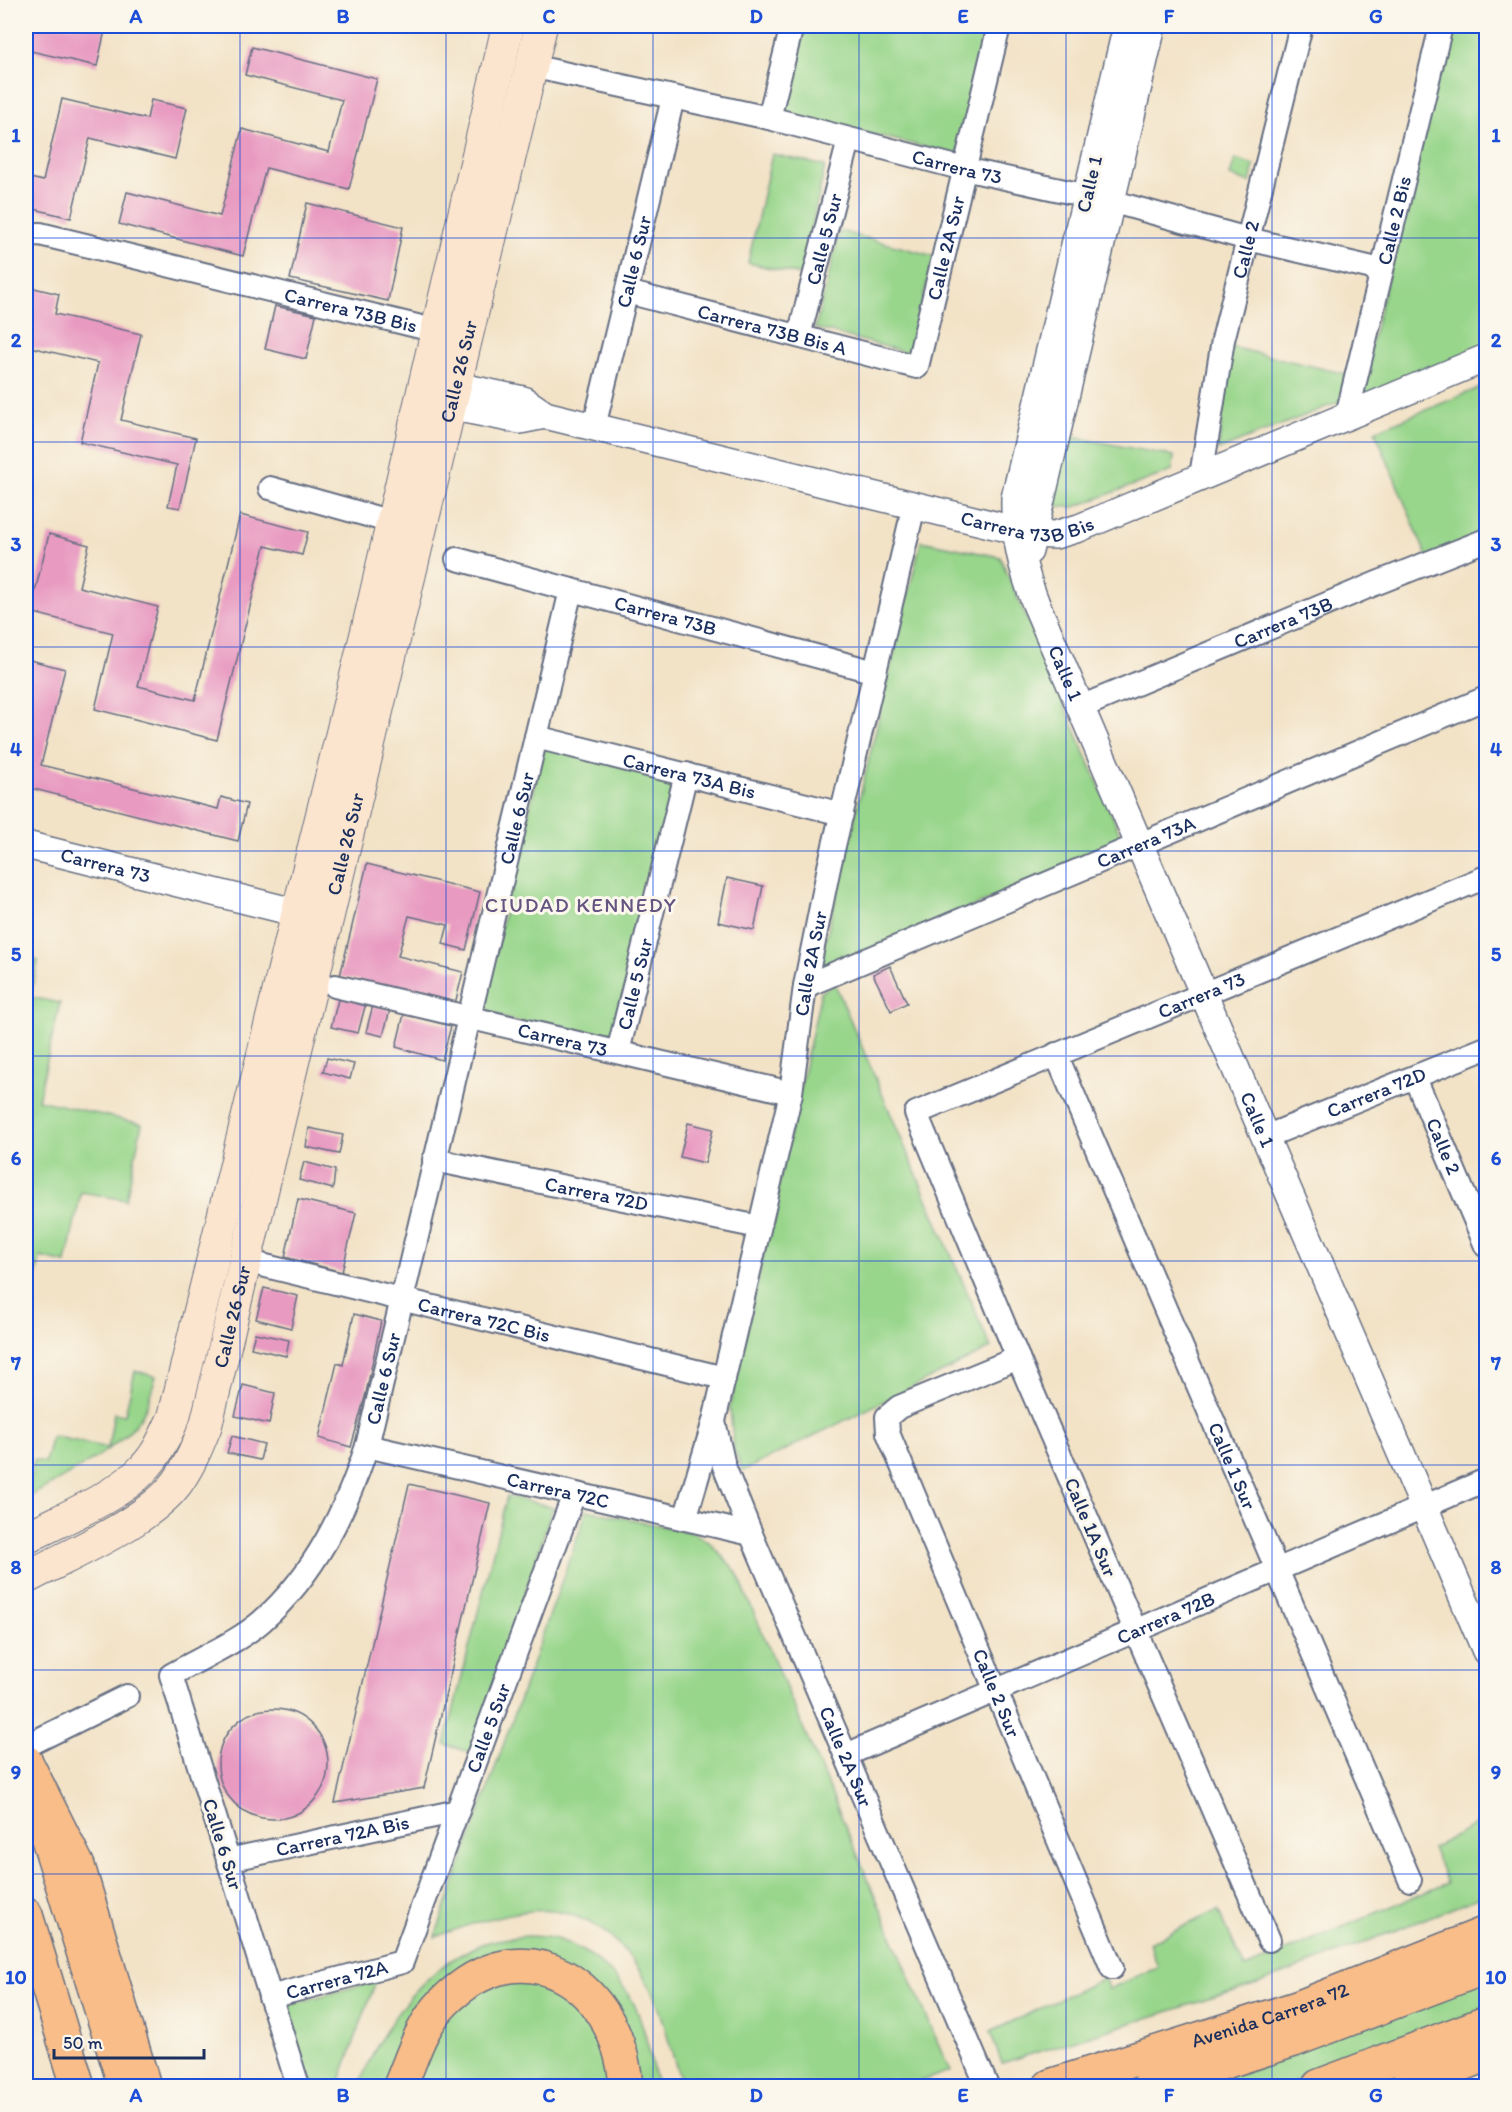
<svg xmlns="http://www.w3.org/2000/svg" width="1512" height="2112" viewBox="0 0 1512 2112" font-family="Itim,sans-serif">
<style>
.green{fill:#98d68b;stroke:#5a8274;stroke-width:1.5}
.building{fill:#e89ac1}
.lines{fill:none;stroke-linecap:round;stroke-linejoin:round}
.minor-casing{stroke:#666e82;stroke-width:26}
.tertiary-casing{stroke:#666e82;stroke-width:30}
.secondary-casing{stroke:#666e82;stroke-width:34}
.primary-casing{stroke:#666e82;stroke-width:36}
.trunk-casing{stroke:#666e82;stroke-width:36}
.minor{stroke:#fff;stroke-width:22}
.tertiary{stroke:#fff;stroke-width:27}
.secondary{stroke:#fce5cf;stroke-width:32}
.primary{stroke:#f8bd88;stroke-width:33}
.trunk{stroke:#f8bd88;stroke-width:33}
.grid{fill:none;stroke:#1d4ed8;stroke-width:1.5;stroke-opacity:0.55}
.labels{text-anchor:middle;stroke-width:6;stroke-linejoin:round;paint-order:stroke}
.street-label{font-size:20px;fill:#1b2f5e;stroke:#fbf7ec}
.neighbourhood-label{font-size:21px;letter-spacing:1.5px;fill:#635481;stroke:#fbf7ec}
.neatline{fill:none;stroke:#1d4ed8;stroke-width:2}
.grid-label{font-size:20px;text-anchor:middle;font-weight:bold;fill:#1d4ed8}
</style>
<rect width="100%" height="100%" fill="#fbf7ec"/>
<filter id="ink" filterUnits="userSpaceOnUse"><feTurbulence type="fractalNoise" baseFrequency=".0167" numOctaves="2"/><feDisplacementMap in="SourceGraphic" scale="12" xChannelSelector="R" yChannelSelector="G"/><feConvolveMatrix kernelMatrix="1 2 1 2 8 2 1 2 1" color-interpolation-filters="sRGB"/></filter>
<filter id="wash" filterUnits="userSpaceOnUse"><feTurbulence type="fractalNoise" baseFrequency=".008" numOctaves="4" result="noise"/><feDisplacementMap in="SourceGraphic" scale="24" xChannelSelector="R" yChannelSelector="G"/><feGaussianBlur stdDeviation="1.35" result="paint"/><feColorMatrix in="noise" values="0 0 0 0 0 0 0 0 0 0 0 0 0 0 0 0 0 1.4 0 .05"/><feComposite in="paint" operator="in"/></filter>
<g filter="url(#wash)">
<rect width="100%" height="100%" fill="#f2e2c6"/>
<!-- green -->
<g class="green">
<polygon points="805,26 988,26 958,155 784,113"/>
<polygon points="1450,26 1474,26 1486,36 1486,347 1367,397 1359,393"/>
<polygon points="772,154 825,166 801,275 748,263"/>
<polygon points="1235,159 1254,165 1250,183 1230,176"/>
<polygon points="840,231 934,256 909,353 815,328"/>
<polygon points="1231,347 1350,375 1339,402 1218,450"/>
<polygon points="1486,385 1486,533 1427,557 1375,431"/>
<polygon points="1067,436 1174,456 1172,471 1074,507 1058,506 1054,499"/>
<polygon points="921,541 1000,557 1124,843 818,972"/>
<polygon points="545,746 675,778 611,1045 480,1012"/>
<polygon points="26,956 38,961 30,997 60,1003 38,1100 142,1124 126,1200 81,1192 66,1263 40,1257 26,1325"/>
<polygon points="835,984 991,1348 743,1471 734,1451 730,1408 821,992"/>
<path d="M135,1371l21,5c-4,13 -7,27 -14,39 -23,36 -80,62 -116,84l8,-39 11,2 7,-26 56,12 6,-35 11,2z"/>
<polygon points="507,1496 553,1507 472,1753 445,1744"/>
<path d="M587,1510l107,23 15,9 27,29 214,500 -44,15h-222c-13,-26 -16,-56 -27,-83 -17,-40 -48,-79 -92,-90 -38,-10 -95,11 -130,24z"/>
<polygon points="1486,1820 1486,1895 1260,1983 1002,2063 990,2032 1104,1978 1109,1989 1158,1967 1149,1943 1218,1910 1245,1968 1447,1883 1432,1848"/>
<path d="M527,1936c8,1 16,0 24,2 30,6 68,36 82,64 13,25 17,57 24,84h-19l-15,-64 -132,-63 -100,127h-32c22,-58 60,-115 119,-140 15,-7 33,-8 49,-10z"/>
<polygon points="496,1978 547,1979 592,2013 617,2086 411,2086 445,2015"/>
<polygon points="1486,1979 1486,2010 1281,2086 1180,2086"/>
<polygon points="376,1981 338,2086 308,2086 285,2006"/>
</g>
<g id="blocks">
<!-- building -->
<g class="building">
<polygon points="26,26 106,26 97,66 26,50"/>
<polygon points="252,47 377,79 349,189 266,168 243,256 119,224 127,192 220,216 242,129 329,152 342,100 245,75"/>
<polygon points="62,99 147,119 151,100 187,108 175,159 90,138 71,218 26,207 26,177 43,181"/>
<polygon points="307,203 403,227 388,301 290,279"/>
<polygon points="26,286 59,294 55,314 141,334 121,420 196,438 180,508 168,506 177,465 80,442 98,363 26,346"/>
<polygon points="275,306 316,315 306,359 265,349"/>
<polygon points="240,515 308,532 302,555 265,546 217,740 95,709 113,633 30,612 49,534 89,545 79,587 158,607 138,686 195,700"/>
<polygon points="26,659 65,669 41,765 218,809 221,797 247,804 238,841 26,787"/>
<polygon points="367,864 480,892 466,950 443,944 448,925 409,916 398,956 463,972 455,1004 340,976"/>
<polygon points="727,878 763,886 754,930 718,922"/>
<polygon points="890,966 907,1003 891,1011 873,974"/>
<polygon points="339,996 366,1003 358,1033 331,1027"/>
<polygon points="373,1005 390,1010 383,1036 366,1032"/>
<polygon points="404,1014 451,1026 442,1060 396,1047"/>
<polygon points="327,1058 354,1064 350,1079 323,1072"/>
<polygon points="688,1123 713,1129 705,1163 680,1157"/>
<polygon points="309,1128 343,1135 339,1154 306,1147"/>
<polygon points="304,1162 335,1170 333,1189 299,1180"/>
<polygon points="298,1199 356,1213 342,1272 285,1257"/>
<polygon points="264,1288 298,1296 291,1328 256,1319"/>
<polygon points="354,1314 381,1321 366,1393 351,1447 319,1438 337,1363 343,1365"/>
<polygon points="255,1333 289,1340 286,1356 251,1348"/>
<polygon points="243,1385 275,1393 269,1424 235,1416"/>
<polygon points="232,1436 264,1444 260,1460 227,1453"/>
<polygon points="409,1484 490,1503 424,1788 335,1803"/>
<circle cx="273" cy="1764" r="55"/>
</g>
</g>
</g>
<g filter="url(#ink)">
<use href="#blocks" fill-opacity="0" stroke="#666e82" stroke-width="1.5"/>
<g class="lines">
<!-- minor casing -->
<g class="minor-casing">
<g id="minor">
<path id="s1" d="M531,66l238,52 195,51 146,32 138,38 133,31"/>
<polyline points="769,118 792,26"/>
<path id="s2" d="M26,235l14,-1 397,97"/>
<path id="s3" d="M627,292l290,75 82,-341"/>
<path id="s4" d="M799,336l50,-196"/>
<path id="s5" d="M1347,415l94,-389"/>
<path id="s6" d="M594,427l79,-329"/>
<path id="s7" d="M1201,476l22,-136 78,-314"/>
<polyline points="270,488 392,522"/>
<path id="s8" d="M457,559l418,113"/>
<path id="s9" d="M1081,707l296,-124 109,-43"/>
<path id="s10" d="M536,737l306,77"/>
<path id="s11" d="M335,986l456,107"/>
<path id="s12" d="M805,986l681,-288"/>
<path id="s13" d="M618,1052l68,-278"/>
<path id="s14" d="M1056,1054l354,826"/>
<path id="s15" d="M1415,1078l71,168"/>
<path id="s16" d="M1265,1137l221,-89"/>
<path id="s17" d="M434,1160l325,67"/>
<path id="s18" d="M245,1261l479,117"/>
<path id="s19" d="M1018,1358l-119,49 -12,10 1,16 224,535"/>
<path id="s20" d="M715,1426l9,40 27,68 236,552"/>
<path id="s21" d="M367,1446l384,88"/>
<path id="s22" d="M685,1519l29,-98 77,-328 14,-107 24,-119 85,-361"/>
<polyline points="26,1746 127,1696"/>
<path id="s23" d="M846,1755l640,-275"/>
<path id="s24" d="M228,1860l230,-49"/>
<path id="s25" d="M1269,1940l-251,-582 -102,-245 570,-236"/>
<path id="s26" d="M270,1997l132,-35 172,-468"/>
<path id="s27" d="M298,2086l-127,-411c28,-16 67,-33 91,-54 53,-47 83,-109 105,-175l204,-856"/>
</g>
</g>
<!-- tertiary casing -->
<g class="tertiary-casing">
<g id="tertiary">
<path id="s28" d="M1127,26l-112,472c-1,38 7,71 21,106l450,1047"/>
<path id="s29" d="M433,381l90,19 22,15 486,119 24,1 24,-7 407,-170"/>
<polyline points="429,402 520,420 545,415"/>
<polyline points="1029,551 1152,26"/>
<path id="s30" d="M26,845l292,73"/>
</g>
</g>
<!-- secondary casing -->
<g class="secondary-casing">
<g id="secondary">
<path d="M26,1538c33,-18 93,-42 117,-69 15,-15 22,-33 31,-52l194,-790 140,-601"/>
<path id="s31" d="M26,1578c44,-24 121,-55 151,-95 13,-18 21,-38 29,-58l335,-1399"/>
</g>
</g>
<!-- primary casing -->
<g class="primary-casing">
<g id="primary">
<polyline points="39,1810 125,2086"/>
<polyline points="26,1915 78,2086"/>
</g>
</g>
<!-- trunk casing -->
<g class="trunk-casing">
<g id="trunk">
<polyline points="26,1762 78,1866 144,2086"/>
<path d="M400,2086c13,-30 20,-60 44,-84 81,-81 175,-17 182,84"/>
<path id="s32" d="M1050,2086l247,-78 189,-75"/>
<polyline points="1149,2086 1294,2040 1486,1967"/>
<polyline points="1319,2086 1486,2023"/>
<polyline points="1407,2086 1486,2055"/>
</g>
</g>
<!-- minor -->
<use href="#minor" class="minor"/>
<!-- tertiary -->
<use href="#tertiary" class="tertiary"/>
<!-- secondary -->
<use href="#secondary" class="secondary"/>
<!-- primary -->
<use href="#primary" class="primary"/>
<!-- trunk -->
<use href="#trunk" class="trunk"/>
</g>
</g>
<!-- grid -->
<path class="grid" d="M240,26v2060M446,26v2060M653,26v2060M859,26v2060M1066,26v2060M1272,26v2060M26,238h1460M26,442h1460M26,647h1460M26,851h1460M26,1056h1460M26,1261h1460M26,1465h1460M26,1670h1460M26,1874h1460"/>
<g class="labels">
<!-- street labels -->
<g class="street-label">
<text dy="7" stroke="none"><textPath href="#s1" startOffset="438">Carrera 73</textPath></text>
<text transform="translate(1089 184) rotate(-77)" y="7">Calle 1</text>
<text dy="7" stroke="none"><textPath href="#s5" startOffset="200">Calle 2 Bis</textPath></text>
<text dy="7" stroke="none"><textPath href="#s4" startOffset="100">Calle 5 Sur</textPath></text>
<text dy="7" stroke="none"><textPath href="#s3" startOffset="422">Calle 2A Sur</textPath></text>
<text dy="7" stroke="none"><textPath href="#s7" startOffset="231">Calle 2</textPath></text>
<text dy="7" stroke="none"><textPath href="#s6" startOffset="170">Calle 6 Sur</textPath></text>
<text dy="7" stroke="none"><textPath href="#s2" startOffset="334">Carrera 73B Bis</textPath></text>
<text dy="7" stroke="none"><textPath href="#s3" startOffset="150">Carrera 73B Bis A</textPath></text>
<text dy="7" stroke="none"><textPath href="#s31" startOffset="1328">Calle 26 Sur</textPath></text>
<text dy="7" stroke="none"><textPath href="#s29" startOffset="615">Carrera 73B Bis</textPath></text>
<text dy="7" stroke="none"><textPath href="#s8" startOffset="216">Carrera 73B</textPath></text>
<text dy="7" stroke="none"><textPath href="#s9" startOffset="219">Carrera 73B</textPath></text>
<text dy="7" stroke="none"><textPath href="#s28" startOffset="669">Calle 1</textPath></text>
<text dy="7" stroke="none"><textPath href="#s10" startOffset="158">Carrera 73A Bis</textPath></text>
<text dy="7" stroke="none"><textPath href="#s27" startOffset="1388">Calle 6 Sur</textPath></text>
<text dy="7" stroke="none"><textPath href="#s12" startOffset="370">Carrera 73A</textPath></text>
<text dy="7" stroke="none"><textPath href="#s31" startOffset="842">Calle 26 Sur</textPath></text>
<text dy="7" stroke="none"><textPath href="#s30" startOffset="82">Carrera 73</textPath></text>
<text dy="7" stroke="none"><textPath href="#s22" startOffset="570">Calle 2A Sur</textPath></text>
<text dy="7" stroke="none"><textPath href="#s13" startOffset="70">Calle 5 Sur</textPath></text>
<text dy="7" stroke="none"><textPath href="#s25" startOffset="1208">Carrera 73</textPath></text>
<text dy="7" stroke="none"><textPath href="#s11" startOffset="234">Carrera 73</textPath></text>
<text dy="7" stroke="none"><textPath href="#s16" startOffset="120">Carrera 72D</textPath></text>
<text dy="7" stroke="none"><textPath href="#s28" startOffset="1155">Calle 1</textPath></text>
<text dy="7" stroke="none"><textPath href="#s15" startOffset="74">Calle 2</textPath></text>
<text dy="7" stroke="none"><textPath href="#s17" startOffset="166">Carrera 72D</textPath></text>
<text dy="7" stroke="none"><textPath href="#s31" startOffset="356">Calle 26 Sur</textPath></text>
<text dy="7" stroke="none"><textPath href="#s18" startOffset="246">Carrera 72C Bis</textPath></text>
<text dy="7" stroke="none"><textPath href="#s27" startOffset="812">Calle 6 Sur</textPath></text>
<text dy="7" stroke="none"><textPath href="#s14" startOffset="448">Calle 1 Sur</textPath></text>
<text dy="7" stroke="none"><textPath href="#s21" startOffset="196">Carrera 72C</textPath></text>
<text transform="translate(1091 1527) rotate(67)" y="7">Calle 1A Sur</text>
<text dy="7" stroke="none"><textPath href="#s23" startOffset="348">Carrera 72B</textPath></text>
<text dy="7" stroke="none"><textPath href="#s19" startOffset="442">Calle 2 Sur</textPath></text>
<text dy="7" stroke="none"><textPath href="#s26" startOffset="386">Calle 5 Sur</textPath></text>
<text dy="7" stroke="none"><textPath href="#s20" startOffset="356">Calle 2A Sur</textPath></text>
<text dy="7" stroke="none"><textPath href="#s24" startOffset="117">Carrera 72A Bis</textPath></text>
<text transform="translate(223 1844) rotate(73)" y="7">Calle 6 Sur</text>
<text dy="7" stroke="none"><textPath href="#s26" startOffset="69">Carrera 72A</textPath></text>
<text dy="7" stroke="none"><textPath href="#s32" startOffset="231">Avenida Carrera 72</textPath></text>
</g>
<!-- neighbourhood labels -->
<g class="neighbourhood-label">
<text x="581" y="912">CIUDAD KENNEDY</text>
</g>
</g>
<!-- margin -->
<rect width="1512" height="2112" fill="none" stroke="#fbf7ec" stroke-width="66"/>
<!-- scale -->
<path d="M54 2049v9h150v-9" fill="none" stroke="#1b2f5e" stroke-width="3"/>
<text x="63" y="2049" font-size="18" fill="#1b2f5e" stroke="#fbf7ec" stroke-width="4.5" paint-order="stroke">50 m</text>
<rect x="33" y="33" width="1446" height="2046" class="neatline"/>
<g class="grid-label">
<text x="136" y="23">A</text>
<text x="343" y="23">B</text>
<text x="549" y="23">C</text>
<text x="756" y="23">D</text>
<text x="963" y="23">E</text>
<text x="1169" y="23">F</text>
<text x="1376" y="23">G</text>
<text x="16" y="142">1</text>
<text x="1496" y="142">1</text>
<text x="16" y="347">2</text>
<text x="1496" y="347">2</text>
<text x="16" y="551">3</text>
<text x="1496" y="551">3</text>
<text x="16" y="756">4</text>
<text x="1496" y="756">4</text>
<text x="16" y="961">5</text>
<text x="1496" y="961">5</text>
<text x="16" y="1165">6</text>
<text x="1496" y="1165">6</text>
<text x="16" y="1370">7</text>
<text x="1496" y="1370">7</text>
<text x="16" y="1574">8</text>
<text x="1496" y="1574">8</text>
<text x="16" y="1779">9</text>
<text x="1496" y="1779">9</text>
<text x="16" y="1984">10</text>
<text x="1496" y="1984">10</text>
<text x="136" y="2102">A</text>
<text x="343" y="2102">B</text>
<text x="549" y="2102">C</text>
<text x="756" y="2102">D</text>
<text x="963" y="2102">E</text>
<text x="1169" y="2102">F</text>
<text x="1376" y="2102">G</text>
</g>
</svg>
